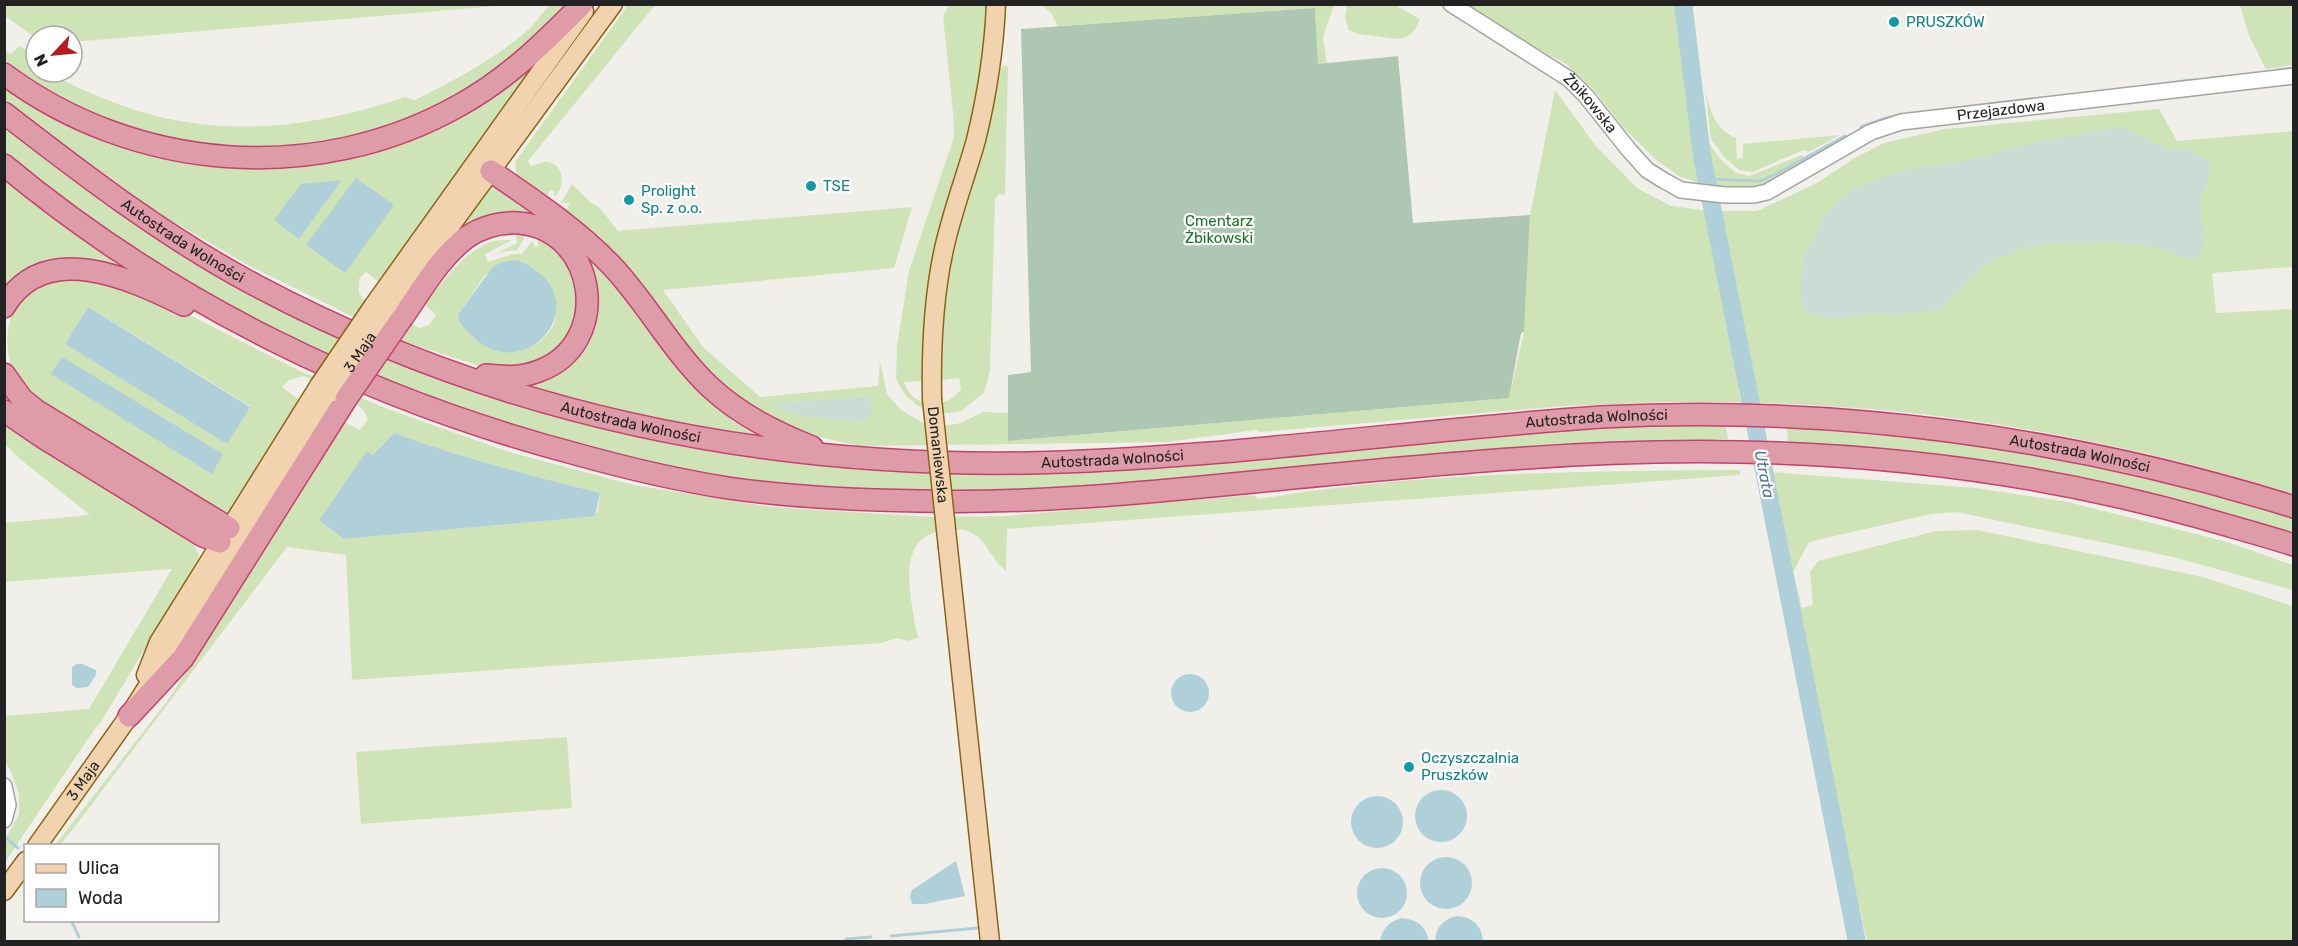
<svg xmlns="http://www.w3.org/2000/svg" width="2298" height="946" viewBox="0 0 2298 946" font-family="Rubik,sans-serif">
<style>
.grass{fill:#cee4b7;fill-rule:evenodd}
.wetland{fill:#c9ddd4}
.cemetery{fill:#aec7b2}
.water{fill:#b0d0d9}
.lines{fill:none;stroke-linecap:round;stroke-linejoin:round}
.stream{stroke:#b0d0d9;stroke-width:3}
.river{stroke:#b0d0d9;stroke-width:18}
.minor-casing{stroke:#a3a3a3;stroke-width:18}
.major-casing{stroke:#8c6313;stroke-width:21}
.highway-casing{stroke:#c6406f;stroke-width:24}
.minor{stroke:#fff;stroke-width:15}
.major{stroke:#f1d4af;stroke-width:18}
.highway{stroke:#de9ca9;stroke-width:21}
.major-bridge-casing{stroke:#8c6313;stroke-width:21;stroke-linecap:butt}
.highway-bridge-casing{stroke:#c6406f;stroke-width:24;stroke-linecap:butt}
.major-bridge{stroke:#f1d4af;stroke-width:18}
.highway-bridge{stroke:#de9ca9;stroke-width:21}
.culture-dot{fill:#0f9aa8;stroke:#fff;stroke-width:2}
.labels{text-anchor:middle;stroke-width:4.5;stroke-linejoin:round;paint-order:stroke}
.culture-label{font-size:15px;fill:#0d838f;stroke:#fff;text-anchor:start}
.street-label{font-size:15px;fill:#222;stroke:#fff}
.park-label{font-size:15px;fill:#1b7521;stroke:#fff}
.water-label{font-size:16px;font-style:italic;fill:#527698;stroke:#fff}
</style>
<rect width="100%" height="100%" fill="#f1efea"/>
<!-- grass -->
<g class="grass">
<polygon points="5,4 508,4 508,5 72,42 72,36 36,36 36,38 5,16"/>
<path d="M550,5h16c-24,23 -48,52 -76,71 -156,99 -338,96 -485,-16l-1,-10 7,4 8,-8 17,8v18h20l4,7c18,8 36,17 55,24 97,37 193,27 290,-6l10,3c40,-20 80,-41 114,-71 8,-7 13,-17 21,-24z"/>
<path d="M628,5h27l-127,156 3,5c7,-2 13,-6 20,-3 15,5 13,26 3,34v-6l-4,-1 -4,10 -29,-23 -2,-15z"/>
<path d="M949,5h38l-9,89 -40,144 -17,143 -17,1c8,27 42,29 57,7l-2,-11 -17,2c0,-43 3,-81 11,-124 13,-63 38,-123 48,-188l3,-3 4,2 -3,128 -6,-1 -4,5 -5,172 -6,22 -23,18 -13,2h-18l-13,-8 -11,-9 -10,-17 1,-33 12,-75 45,-134 -1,-25 -10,-96z"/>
<polygon points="1042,5 1334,5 1323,37 1327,64 1318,64 1315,8 1058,26 1051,13"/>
<path d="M1347,5h48l25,14c-5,11 -8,18 -21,20l-41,-5 -9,-4 -4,-12z"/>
<polygon points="1467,5 1678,5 1691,115 1704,185 1679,176 1656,160 1624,128 1593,89 1566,64 1507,32"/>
<path d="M1689,5h4l15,135 3,6 10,14 15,13 13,3 53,-21 6,8c-37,22 -52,28 -95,23l-12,-67z"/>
<polygon points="2240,5 2293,5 2293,65 2266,69 2249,36"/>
<path d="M555,41l-175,242 -14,-11 -7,7v14l5,7 55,28 10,-3 7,-10 -12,-11c19,-21 40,-54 69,-63 6,-1 13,-1 19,-1l-27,14 3,8 25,-8h9l10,-13 3,6h3v-12l24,18 19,33 -3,34 -17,28 -26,18 -49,2 -84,-27 -156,-77 -86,-50 -105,-76 -50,-39 -1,-16 38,28 80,34 232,11zM517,260c14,6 23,12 31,25 32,52 -38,87 -76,51 -7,-7 -14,-13 -13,-23l26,-38z"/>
<path d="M1705,87c4,21 9,42 31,51l1,21 6,-1v-14l97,-9 -31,17 -6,-2 -50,22 -14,-2 -15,-13 -13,-18z"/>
<path d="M1555,90l40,55 42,43 34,18 38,5h48l58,-27 40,-26 29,-15 61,-14 214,-20 18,32 116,-10v136l-81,6 4,40 77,-4v185c-173,-54 -353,-87 -536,-91l-3,-15 -16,1 3,13h-75l-102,4 -304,26 -5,-2 -87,12 -310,4 -76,-18 -67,-47 -156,-172 8,-1 4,-5h-10l11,-19 18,18 10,6 18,23 294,-24 -18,61 -231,22 40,57 57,50 118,-11 2,-25 7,33 14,16 22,13 21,3 17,-3 22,-11 25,1v28l501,-43 15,-66 6,-117zM870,396l-2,21 -9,5 -84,-19z"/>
<polygon points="4,124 321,329 410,368 539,411 698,449 802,462 891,468 1510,430 1715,421 1716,426 1726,427 1728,439 1717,439 1718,446 1139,485 915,495 756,484 681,471 554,441 462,413 301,346 186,284 54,196 5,154"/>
<polygon points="5,180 52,218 147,283 82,262 5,297"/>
<polygon points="491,184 494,184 553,225 600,266 696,385 734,422 767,439 674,424 517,384 548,375 593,296 538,222 439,254"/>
<path d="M528,232l-11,18 -16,2 -12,5 28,-14 -1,-8c-28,2 -39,8 -61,26l-2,-3 36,-25z"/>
<path d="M80,273l94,34 126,64 85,37 124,44 125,33 138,22 161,10 72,-1 247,-21 7,4c159,-27 320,-28 481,-29v5l-733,54 -1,42c-14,-10 -19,-32 -38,-40 -9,-3 -18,-1 -27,0 -47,8 -29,68 -25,100l3,6 -10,4 -12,-3 -16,5 -529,37 -6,-125 -59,-8 -214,282 -13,16h-5l110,-141 21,-32 159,-250 14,8c3,-3 8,-7 8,-11 2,-16 -50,-36 -63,-43l-15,4 -7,7 17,13 -68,110 -12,6 -179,-111c-7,-7 -17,-15 -23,-23 -17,-35 -13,-79 23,-99 10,-6 28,-7 40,-10zM88,307l162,99 -23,37 -162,-99zM394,433c67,25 136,42 206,60l-2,17 -3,6 -7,1 -244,22 23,-88 6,4z"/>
<polygon points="1799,424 2019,446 2293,513 2293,540 2238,522 1802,448 1801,443 1788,442 1787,429 1799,429"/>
<polygon points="5,427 172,529 194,545 199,555 194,567 99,725 96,727 5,862 5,839 19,815 19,794 13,776 5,760 5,716 89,709 172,569 5,582 4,523 90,515 20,459 5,444"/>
<polygon points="1771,472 1976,488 2068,502 2224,541 2293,565 2293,590 2173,557 1956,512 1931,514 1809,542 1793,572 1802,608 1813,605 1810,572 1818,561 1936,531 1977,530 2203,577 2293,606 2293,941 1867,941 1794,610"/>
<polygon points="567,737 572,808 361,824 356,752"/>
</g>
<!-- wetland -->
<g class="wetland">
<path d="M2123,127l46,23 20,-1 21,13c2,17 -7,25 -9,41 -2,21 9,36 -4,55l-8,1 -37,-13 -41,-4 -64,2 -25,4 -36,16 -46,46 -41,5 -23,-1 -42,5 -19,-3 -13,-6 -2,-25 3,-29 25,-45 23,-20 26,-12 32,-10 65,-10 37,-11 75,-16z"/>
<polygon points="871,396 872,415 859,422 809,417 782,410 775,403"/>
</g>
<!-- cemetery -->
<polygon class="cemetery" points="1315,8 1318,64 1398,56 1413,223 1530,215 1524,332 1521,333 1509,398 1008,441 1008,375 1031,372 1021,29"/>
<!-- water -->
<g class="water">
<polygon points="356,178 394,205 345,273 306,245"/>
<polygon points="342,180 299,239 274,220 301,184"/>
<path d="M517,260c87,35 11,130 -45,76 -7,-7 -15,-13 -13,-23l33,-45 10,-6z"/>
<polygon points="88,307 250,407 227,444 65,344"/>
<polygon points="62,357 223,454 212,474 51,374"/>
<path d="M394,433c67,25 136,42 206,60l-5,23 -7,1 -244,22 -25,-19 48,-69 6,4z"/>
<polygon points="77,664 82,664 96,670 96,675 88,687 77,688 72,685 72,667"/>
<circle cx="1190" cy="693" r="19"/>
<circle cx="1441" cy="816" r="26"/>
<circle cx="1377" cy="822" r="26"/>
<circle cx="1446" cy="883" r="26"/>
<polygon points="956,861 965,896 925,904 912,904 910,896 912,890"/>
<circle cx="1382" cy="893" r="25"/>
<path d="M1457,916c16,1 25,10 26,25h-48c1,-14 8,-22 22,-25z"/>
<path d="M1401,918c16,1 25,8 28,23h-49c2,-12 9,-19 21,-23z"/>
</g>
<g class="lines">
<!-- stream -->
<g class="stream">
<polyline points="2277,70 2294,68"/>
<polyline points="2211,78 2222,77"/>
<polyline points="2165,84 2190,80"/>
<polyline points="1861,127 1883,119 1900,115"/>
<polyline points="1706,179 1760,181 1776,174 1845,136"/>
<polyline points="7,839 18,848"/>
<polyline points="71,920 79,937"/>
<polyline points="891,936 978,928"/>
<polyline points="846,939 871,937"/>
</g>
<!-- river -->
<polyline class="river" points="1683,4 1702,156 1857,942"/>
<!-- minor casing -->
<g class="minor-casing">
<g id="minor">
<path id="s1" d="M1451,4l118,75 17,17 43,54 18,20 16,10 18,10 44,5h29l13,-3 104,-60 30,-10 393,-46"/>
<polyline points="4,786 8,805 4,820"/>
</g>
</g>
<!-- major casing -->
<g class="major-casing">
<g id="major">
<polyline points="374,305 584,11"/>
<polyline points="388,311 613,4"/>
<path d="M932,399c-1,-50 1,-100 12,-150 8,-37 22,-73 32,-109 11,-45 18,-89 20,-136"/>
<polyline points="948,548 990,942"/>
<polyline points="146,675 159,642 319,386"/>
<path id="s2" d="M37,846l92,-130 204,-324"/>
<polyline points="4,891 26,861"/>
</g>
</g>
<!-- highway casing -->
<g class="highway-casing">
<g id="highway">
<path d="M4,74c131,98 313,112 456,31 47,-26 84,-62 122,-101"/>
<path id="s3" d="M4,113c80,62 161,124 251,172 240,128 502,182 773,178 192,-4 382,-33 573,-46 234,-12 469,20 693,90"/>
<path d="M4,165c167,139 364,234 572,289 50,14 101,26 152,34 62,9 127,12 191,13 111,3 223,-8 334,-19 91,-9 182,-18 273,-24 227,-17 457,-2 676,60 30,9 61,17 92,27"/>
<path d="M491,171c42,29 86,58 122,96 35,38 60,85 97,120 30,28 65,45 102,60"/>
<path d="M4,307c40,-69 127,-28 180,-2"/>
<path d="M402,318c19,-27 38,-61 65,-81 15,-10 34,-15 52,-14 79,7 94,121 20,148 -18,7 -35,6 -53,4"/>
<polyline points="4,374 22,399 37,411 229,528"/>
<polyline points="4,411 44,438 203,536 220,542"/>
<polyline points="129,716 183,658 346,399"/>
</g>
</g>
<!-- minor -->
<use href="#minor" class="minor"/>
<!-- major -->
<use href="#major" class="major"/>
<!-- highway -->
<use href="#highway" class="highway"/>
<!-- major-bridge casing -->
<g class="major-bridge-casing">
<g id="major-bridge">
<polyline points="319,386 374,305"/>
<path id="s4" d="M333,392l55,-81"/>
<path id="s5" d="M932,399l16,149"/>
</g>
</g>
<!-- highway-bridge casing -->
<g class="highway-bridge-casing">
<polyline id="highway-bridge" points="346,399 402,318"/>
</g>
<!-- major-bridge -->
<use href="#major-bridge" class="major-bridge"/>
<!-- highway-bridge -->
<use href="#highway-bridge" class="highway-bridge"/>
</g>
<!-- markers -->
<g class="culture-dot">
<circle cx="1894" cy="22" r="6"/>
<circle cx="811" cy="186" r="6"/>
<circle cx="629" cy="200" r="6"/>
<circle cx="1409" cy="767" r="6"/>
</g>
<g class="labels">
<!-- culture labels -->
<g class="culture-label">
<text x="1906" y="27">PRUSZKÓW</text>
<text x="823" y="191">TSE</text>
<text x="641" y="196">Prolight<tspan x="641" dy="17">Sp. z o.o.</tspan></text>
<text x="1421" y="763">Oczyszczalnia<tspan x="1421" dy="17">Pruszków</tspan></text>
</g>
<!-- street labels -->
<g class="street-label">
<text dy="5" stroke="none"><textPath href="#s1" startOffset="172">Żbikowska</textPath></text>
<text dy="5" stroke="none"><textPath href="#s1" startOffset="638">Przejazdowa</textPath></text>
<text dy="5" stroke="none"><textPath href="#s3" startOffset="220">Autostrada Wolności</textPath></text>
<text dy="5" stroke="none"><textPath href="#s4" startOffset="48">3 Maja</textPath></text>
<text dy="5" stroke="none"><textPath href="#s3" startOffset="1677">Autostrada Wolności</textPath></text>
<text dy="5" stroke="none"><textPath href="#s3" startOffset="706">Autostrada Wolności</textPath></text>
<text dy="5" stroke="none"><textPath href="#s3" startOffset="2163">Autostrada Wolności</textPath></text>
<text dy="5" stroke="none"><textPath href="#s5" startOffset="56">Domaniewska</textPath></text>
<text dy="5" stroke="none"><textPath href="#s3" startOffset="1191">Autostrada Wolności</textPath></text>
<text dy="5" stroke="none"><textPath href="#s2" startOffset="80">3 Maja</textPath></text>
</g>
<!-- park labels -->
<g class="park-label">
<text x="1219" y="226">Cmentarz<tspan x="1219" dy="17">Żbikowski</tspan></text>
</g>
<!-- water labels -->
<g class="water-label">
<text transform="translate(1765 474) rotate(79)" y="6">Utrata</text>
</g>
</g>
<!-- border -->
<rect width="2298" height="946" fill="none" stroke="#222222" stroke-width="12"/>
<!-- legend -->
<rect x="24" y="844" width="195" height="78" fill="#ffffff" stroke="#a7a7a7" stroke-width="1.5"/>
<rect x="36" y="864" width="30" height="9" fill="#f1d4af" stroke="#a7a7a7" stroke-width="1.5"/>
<text x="78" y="874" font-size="18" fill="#222222">Ulica</text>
<rect x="36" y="889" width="30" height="18" fill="#b0d0d9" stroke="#a7a7a7" stroke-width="1.5"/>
<text x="78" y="904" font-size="18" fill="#222222">Woda</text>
<!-- north arrow -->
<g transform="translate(54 54) rotate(244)"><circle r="28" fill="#ffffff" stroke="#a7a7a7" stroke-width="1.5"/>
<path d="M0-4.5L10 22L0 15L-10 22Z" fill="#ba1a1b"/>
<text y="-9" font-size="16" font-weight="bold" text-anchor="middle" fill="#222222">N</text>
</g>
</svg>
